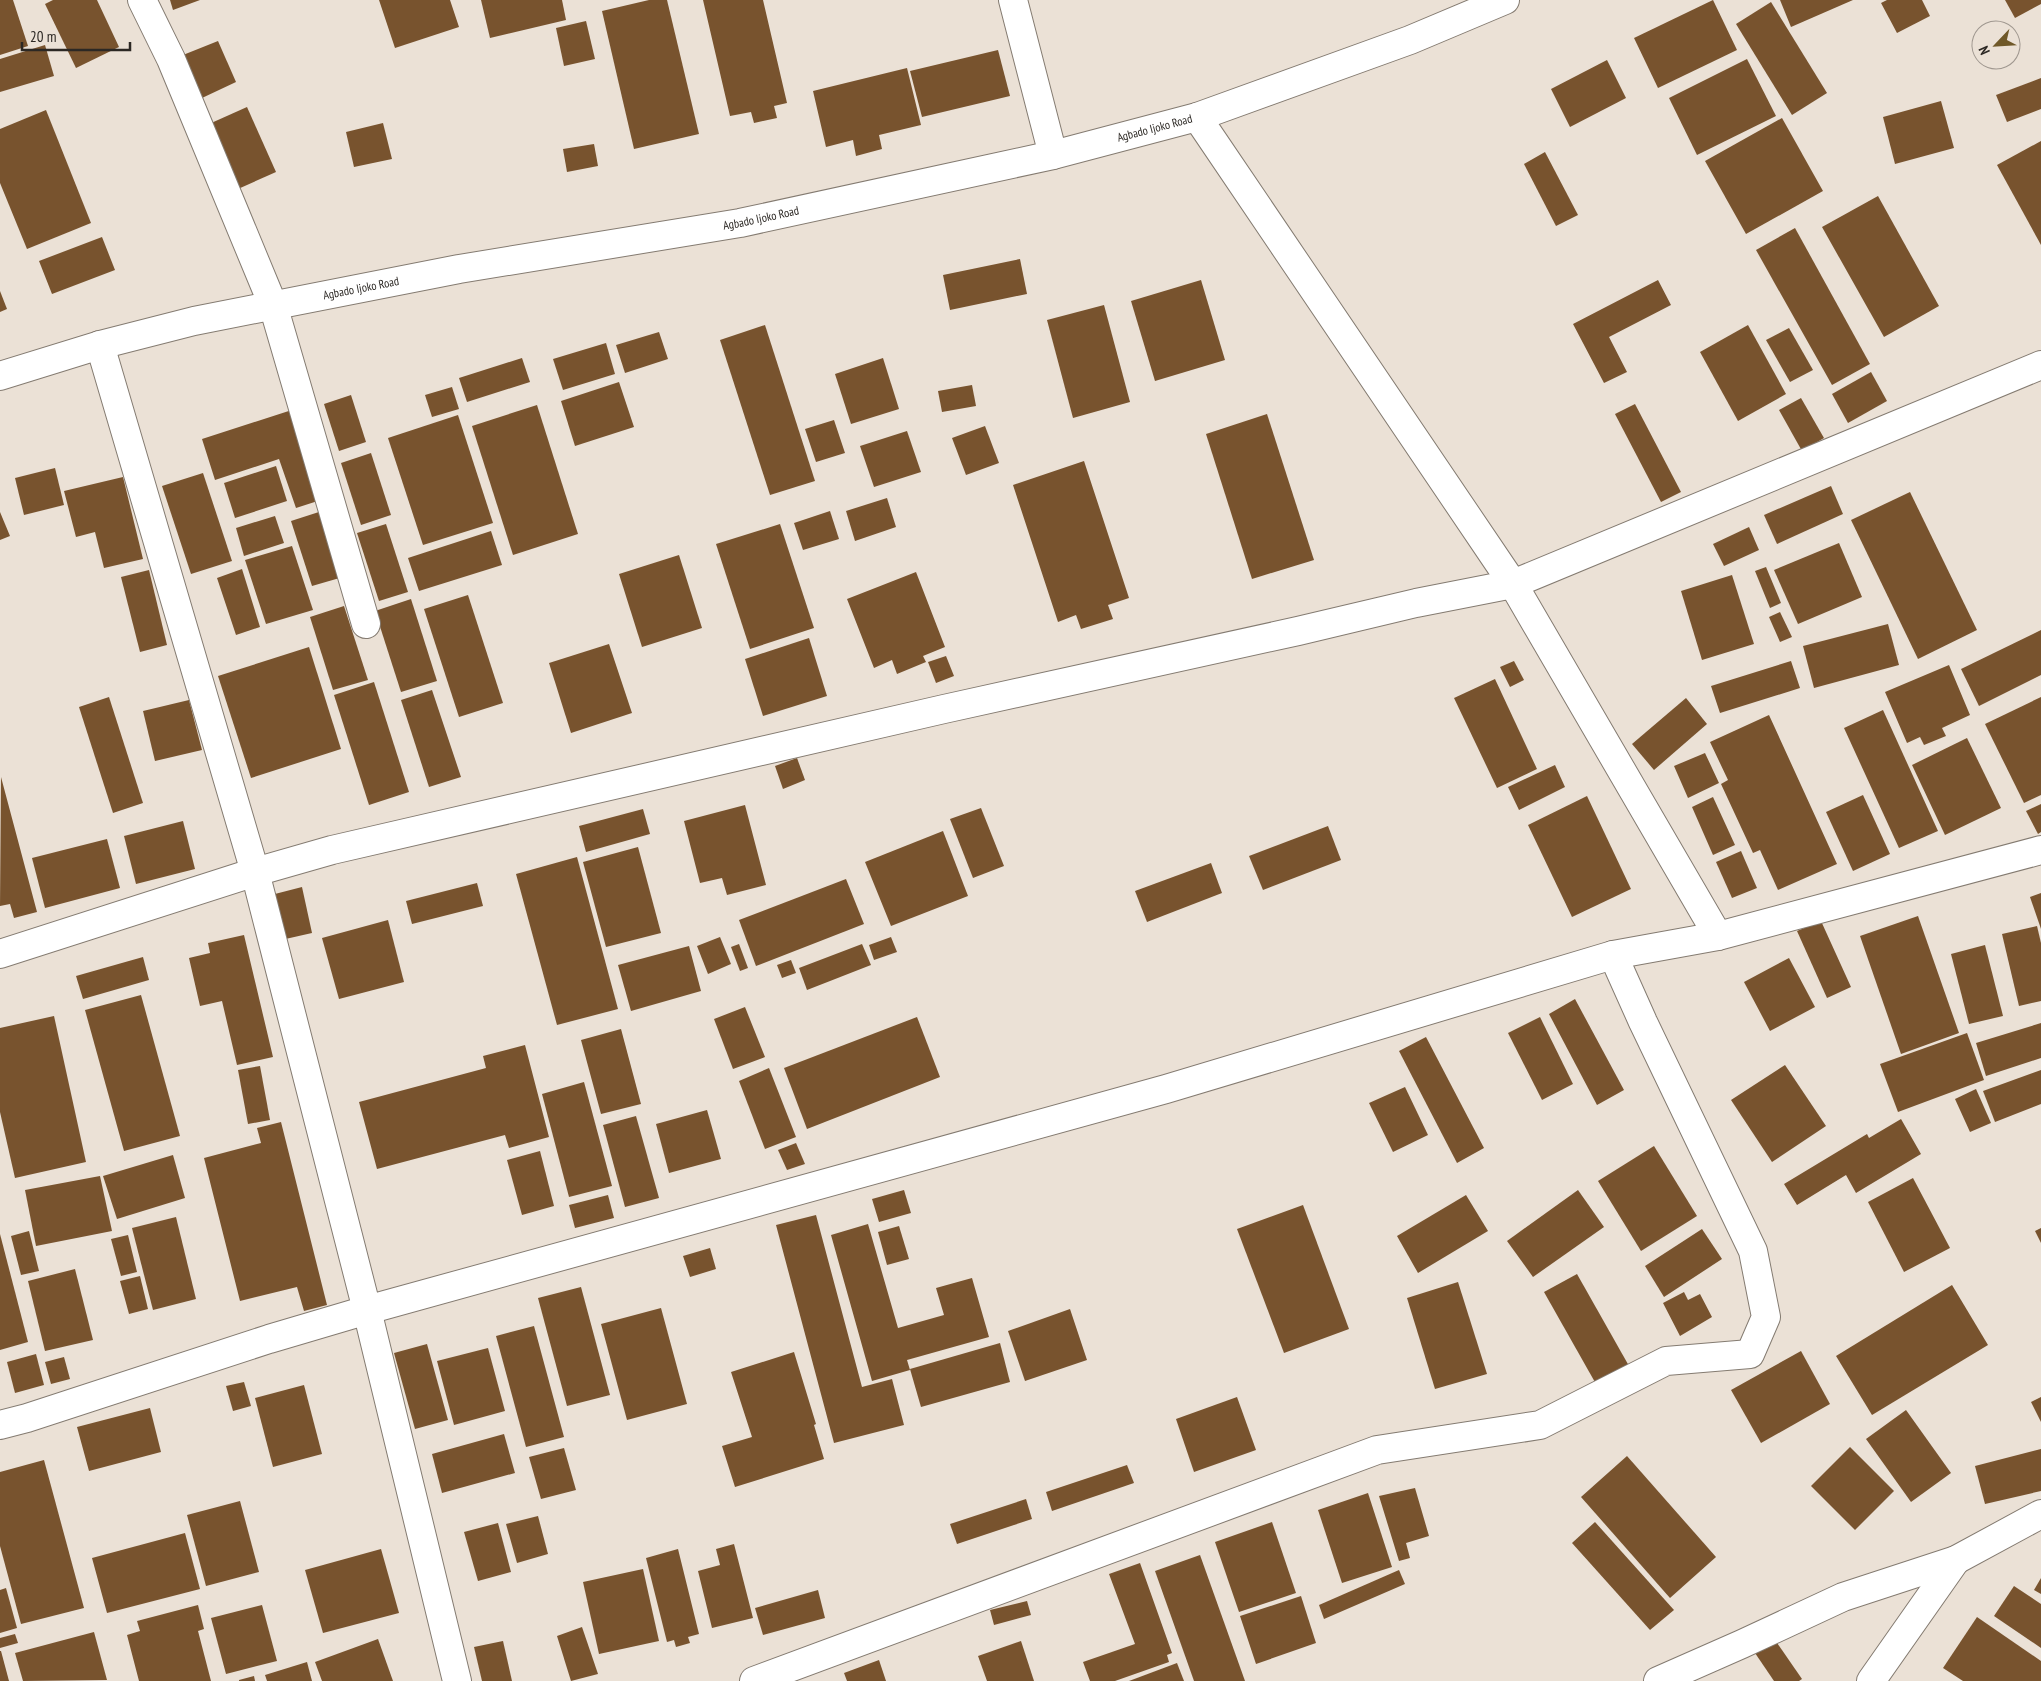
<svg xmlns="http://www.w3.org/2000/svg" width="2041" height="1681" viewBox="0 0 2041 1681" font-family="'PT Sans Narrow',sans-serif">
<style>
.building{fill:#78532e}
.lines{fill:none;stroke-linecap:round;stroke-linejoin:round}
.minor-casing{stroke:#847b71;stroke-width:30}
.minor{stroke:#fff;stroke-width:28}
.labels{text-anchor:middle;stroke-width:5;stroke-linejoin:round;paint-order:stroke}
.street-label{font-size:12px;fill:#2c2824;stroke:#ebe1d6}
</style>
<rect width="100%" height="100%" fill="#ebe1d6"/>
<!-- building -->
<g class="building">
<polygon points="0,0 13,0 28,46 0,55"/>
<polygon points="53,0 97,0 119,47 76,68 45,4"/>
<polygon points="170,0 200,0 173,10"/>
<polygon points="379,0 450,0 459,27 395,48"/>
<polygon points="481,0 562,0 566,20 490,38"/>
<polygon points="649,0 667,0 699,134 634,149 602,11"/>
<polygon points="703,0 763,0 787,103 774,106 777,118 754,123 751,112 730,116"/>
<polygon points="1713,0 1737,50 1658,88 1634,38"/>
<polygon points="1780,0 1853,0 1791,27"/>
<polygon points="1887,0 1922,0 1930,16 1897,33 1881,3"/>
<polygon points="2005,0 2041,0 2041,4 2015,18"/>
<polygon points="1771,2 1827,93 1792,115 1736,24"/>
<polygon points="586,21 595,59 564,66 556,28"/>
<polygon points="218,41 236,82 202,98 183,55"/>
<polygon points="45,45 54,76 0,92 0,59"/>
<polygon points="998,50 1010,96 922,117 910,71"/>
<polygon points="1747,59 1776,116 1697,155 1669,98"/>
<polygon points="1607,60 1626,98 1570,127 1551,89"/>
<polygon points="907,68 921,125 879,135 882,149 856,156 853,140 826,147 813,91"/>
<polygon points="2041,78 2041,109 2007,122 1996,95"/>
<polygon points="1941,101 1954,148 1895,164 1883,117"/>
<polygon points="247,107 276,172 238,189 209,124"/>
<polygon points="46,110 91,223 27,249 0,183 0,129"/>
<polygon points="1782,118 1823,191 1746,234 1705,161"/>
<polygon points="383,123 392,159 354,167 346,132"/>
<polygon points="2041,141 2041,245 1997,165"/>
<polygon points="594,144 598,166 567,172 563,149"/>
<polygon points="1545,152 1578,215 1556,226 1524,164"/>
<polygon points="1878,196 1939,306 1884,337 1822,227"/>
<polygon points="1795,228 1870,364 1832,385 1756,250"/>
<polygon points="102,237 115,270 52,294 39,261"/>
<polygon points="1020,259 1027,294 950,310 943,275"/>
<polygon points="1201,280 1225,360 1155,381 1131,301"/>
<polygon points="1658,280 1671,305 1609,337 1627,372 1604,383 1573,324"/>
<polygon points="0,291 7,309 0,312"/>
<polygon points="1104,305 1130,402 1073,418 1047,320"/>
<polygon points="765,325 815,481 770,495 720,340"/>
<polygon points="1748,325 1786,394 1738,421 1700,352"/>
<polygon points="1789,328 1813,370 1790,382 1766,340"/>
<polygon points="659,332 668,359 625,373 616,345"/>
<polygon points="606,343 615,374 563,390 553,359"/>
<polygon points="522,358 530,382 467,402 459,378"/>
<polygon points="883,358 899,409 851,424 835,374"/>
<polygon points="1871,372 1887,401 1848,423 1832,394"/>
<polygon points="619,382 634,427 575,446 561,401"/>
<polygon points="972,385 976,406 942,412 938,391"/>
<polygon points="452,387 459,409 432,417 425,395"/>
<polygon points="351,395 366,442 339,451 324,404"/>
<polygon points="1801,398 1824,438 1802,451 1779,410"/>
<polygon points="1635,404 1681,492 1661,502 1615,414"/>
<polygon points="537,405 578,534 513,555 472,426"/>
<polygon points="298,408 327,498 296,508 279,459 215,480 202,439"/>
<polygon points="1267,414 1314,560 1252,579 1206,434"/>
<polygon points="458,415 493,523 423,545 388,438"/>
<polygon points="834,420 845,453 816,462 805,429"/>
<polygon points="985,426 999,463 966,475 952,438"/>
<polygon points="907,431 921,472 874,487 860,446"/>
<polygon points="371,453 391,515 361,525 341,463"/>
<polygon points="1084,461 1129,598 1108,605 1113,619 1081,629 1076,615 1058,622 1013,485"/>
<polygon points="276,466 287,501 235,518 224,483"/>
<polygon points="55,468 64,505 24,515 15,478"/>
<polygon points="203,473 232,561 191,574 162,486"/>
<polygon points="123,477 143,559 104,568 95,532 76,537 64,491"/>
<polygon points="1831,486 1843,514 1777,544 1764,515"/>
<polygon points="1910,492 1977,630 1918,659 1851,520"/>
<polygon points="887,498 896,527 855,541 846,511"/>
<polygon points="322,511 343,577 312,586 291,521"/>
<polygon points="830,511 839,539 803,550 794,523"/>
<polygon points="0,512 10,536 0,540"/>
<polygon points="275,516 284,543 244,556 236,528"/>
<polygon points="386,524 408,592 379,601 357,533"/>
<polygon points="780,524 814,628 750,649 716,544"/>
<polygon points="1749,527 1759,550 1724,566 1713,544"/>
<polygon points="491,531 502,565 419,591 408,558"/>
<polygon points="1839,543 1862,597 1798,624 1774,570"/>
<polygon points="292,546 313,610 266,624 245,560"/>
<polygon points="679,555 702,628 642,647 619,574"/>
<polygon points="1766,567 1781,603 1770,608 1755,571"/>
<polygon points="242,569 260,627 236,635 217,578"/>
<polygon points="149,570 167,645 140,652 121,577"/>
<polygon points="916,572 945,647 923,656 926,662 897,674 892,660 874,668 847,599"/>
<polygon points="1732,575 1754,644 1702,660 1681,591"/>
<polygon points="468,595 503,703 459,717 424,609"/>
<polygon points="411,599 437,681 401,692 375,611"/>
<polygon points="344,606 368,680 333,690 310,617"/>
<polygon points="1780,612 1792,637 1780,642 1769,617"/>
<polygon points="1888,624 1899,665 1814,688 1803,646"/>
<polygon points="2041,630 2041,675 1979,706 1961,669"/>
<polygon points="809,638 827,696 763,716 745,659"/>
<polygon points="609,644 632,713 571,733 549,663"/>
<polygon points="309,647 341,749 251,778 218,676"/>
<polygon points="946,656 954,676 936,683 928,662"/>
<polygon points="1514,661 1524,680 1510,687 1500,667"/>
<polygon points="1791,661 1800,688 1720,713 1711,686"/>
<polygon points="1949,665 1970,715 1942,728 1946,736 1924,745 1920,737 1907,743 1885,692"/>
<polygon points="1495,679 1537,769 1497,788 1454,698"/>
<polygon points="374,682 409,792 369,805 334,695"/>
<polygon points="432,690 461,777 429,787 401,700"/>
<polygon points="109,697 143,803 113,813 79,707"/>
<polygon points="2041,697 2041,795 2024,803 1985,724"/>
<polygon points="1686,698 1707,724 1654,770 1632,744"/>
<polygon points="189,700 202,750 155,761 143,711"/>
<polygon points="1883,710 1938,831 1899,848 1844,728"/>
<polygon points="1769,715 1837,864 1778,890 1760,850 1753,853 1721,784 1728,780 1710,742"/>
<polygon points="1967,738 2001,808 1945,835 1912,765"/>
<polygon points="1705,753 1719,783 1688,798 1674,766"/>
<polygon points="797,758 805,780 783,789 775,766"/>
<polygon points="1555,765 1565,787 1519,810 1508,787"/>
<polygon points="1,777 37,912 14,918 10,904 0,906"/>
<polygon points="1863,795 1890,854 1853,871 1826,812"/>
<polygon points="1587,796 1631,889 1572,917 1528,825"/>
<polygon points="1713,797 1735,845 1713,855 1692,807"/>
<polygon points="2041,804 2041,832 2038,834 2026,811"/>
<polygon points="745,805 766,885 727,895 722,878 700,883 684,821"/>
<polygon points="981,808 1004,866 973,878 950,819"/>
<polygon points="643,809 650,834 586,852 579,826"/>
<polygon points="183,821 195,869 136,884 124,836"/>
<polygon points="1328,826 1341,860 1263,890 1249,856"/>
<polygon points="943,831 968,896 891,926 865,862"/>
<polygon points="107,839 120,888 45,908 32,858"/>
<polygon points="638,847 661,933 606,947 583,862"/>
<polygon points="1741,851 1757,888 1732,898 1716,862"/>
<polygon points="577,857 618,1009 557,1025 516,874"/>
<polygon points="1211,863 1222,893 1147,922 1135,891"/>
<polygon points="846,879 864,924 756,966 739,920"/>
<polygon points="477,883 483,906 412,924 406,901"/>
<polygon points="302,887 312,933 281,940 271,895"/>
<polygon points="2041,893 2041,929 2030,897"/>
<polygon points="1918,916 1959,1033 1901,1054 1860,936"/>
<polygon points="388,920 404,982 339,999 322,938"/>
<polygon points="1821,921 1851,987 1827,998 1797,931"/>
<polygon points="2037,926 2041,943 2041,1001 2019,1006 2002,934"/>
<polygon points="244,935 273,1057 237,1065 222,1001 200,1006 189,958 210,953 208,943"/>
<polygon points="720,937 731,964 708,974 697,946"/>
<polygon points="891,937 897,952 874,960 869,945"/>
<polygon points="739,944 748,968 740,971 731,947"/>
<polygon points="862,944 871,965 807,990 799,968"/>
<polygon points="1985,945 2003,1016 1969,1024 1951,954"/>
<polygon points="689,946 701,991 631,1011 618,965"/>
<polygon points="143,957 149,980 83,999 76,976"/>
<polygon points="1789,958 1815,1007 1770,1031 1744,982"/>
<polygon points="791,960 796,973 782,978 777,965"/>
<polygon points="141,995 180,1136 124,1151 85,1010"/>
<polygon points="1575,999 1624,1090 1597,1105 1549,1014"/>
<polygon points="745,1007 765,1057 733,1069 714,1019"/>
<polygon points="54,1016 86,1162 15,1178 0,1112 0,1028"/>
<polygon points="917,1017 940,1077 807,1129 784,1068"/>
<polygon points="1540,1017 1573,1084 1542,1100 1508,1033"/>
<polygon points="2041,1023 2041,1058 1986,1076 1976,1043"/>
<polygon points="621,1029 641,1104 601,1114 581,1040"/>
<polygon points="1967,1033 1984,1080 1898,1112 1880,1064"/>
<polygon points="1426,1037 1484,1148 1457,1163 1399,1051"/>
<polygon points="525,1045 549,1137 509,1148 505,1135 377,1169 359,1102 486,1068 483,1056"/>
<polygon points="1785,1065 1826,1126 1772,1162 1731,1100"/>
<polygon points="260,1066 270,1120 248,1124 238,1070"/>
<polygon points="769,1068 796,1137 765,1149 739,1081"/>
<polygon points="2041,1070 2041,1104 1995,1122 1983,1091"/>
<polygon points="584,1082 612,1186 569,1197 542,1094"/>
<polygon points="1405,1087 1428,1135 1393,1152 1369,1103"/>
<polygon points="1976,1089 1991,1123 1970,1132 1955,1099"/>
<polygon points="707,1110 721,1159 669,1173 656,1124"/>
<polygon points="636,1116 659,1198 625,1207 603,1125"/>
<polygon points="1901,1119 1921,1154 1856,1193 1846,1175 1797,1205 1784,1184 1867,1134 1869,1138"/>
<polygon points="281,1122 327,1305 304,1311 297,1287 240,1301 204,1158 261,1143 257,1128"/>
<polygon points="796,1143 805,1164 787,1170 778,1150"/>
<polygon points="1654,1146 1697,1216 1641,1251 1598,1181"/>
<polygon points="540,1151 554,1206 522,1215 507,1160"/>
<polygon points="173,1155 185,1198 117,1219 103,1176"/>
<polygon points="100,1176 112,1231 36,1246 25,1190"/>
<polygon points="1913,1178 1950,1248 1904,1272 1868,1202"/>
<polygon points="904,1190 911,1213 879,1222 872,1199"/>
<polygon points="1578,1190 1604,1227 1533,1277 1507,1241"/>
<polygon points="608,1195 614,1218 575,1228 569,1205"/>
<polygon points="1466,1195 1488,1231 1418,1273 1397,1236"/>
<polygon points="1303,1205 1349,1329 1284,1353 1237,1229"/>
<polygon points="816,1215 862,1387 892,1379 904,1425 834,1443 776,1225"/>
<polygon points="176,1217 196,1299 153,1310 132,1228"/>
<polygon points="868,1224 898,1328 944,1315 936,1288 972,1278 989,1337 907,1360 910,1370 872,1381 831,1235"/>
<polygon points="899,1226 909,1259 887,1265 878,1232"/>
<polygon points="2041,1228 2041,1243 2035,1231"/>
<polygon points="1702,1229 1722,1259 1664,1297 1645,1266"/>
<polygon points="29,1231 39,1271 21,1275 11,1236"/>
<polygon points="0,1234 28,1342 0,1350"/>
<polygon points="128,1235 137,1272 121,1276 111,1239"/>
<polygon points="710,1248 716,1269 690,1277 683,1256"/>
<polygon points="75,1269 93,1340 45,1351 28,1281"/>
<polygon points="1577,1274 1629,1366 1596,1384 1544,1292"/>
<polygon points="140,1276 148,1309 129,1314 120,1281"/>
<polygon points="1458,1282 1487,1374 1435,1389 1407,1298"/>
<polygon points="1952,1285 1988,1345 1872,1415 1836,1356"/>
<polygon points="581,1287 610,1395 567,1406 538,1298"/>
<polygon points="1684,1292 1688,1300 1700,1294 1712,1317 1680,1336 1663,1303"/>
<polygon points="661,1308 687,1404 627,1420 601,1324"/>
<polygon points="1070,1309 1087,1360 1025,1381 1008,1331"/>
<polygon points="534,1326 564,1437 526,1447 496,1336"/>
<polygon points="1000,1343 1010,1382 921,1407 910,1369"/>
<polygon points="427,1344 448,1420 415,1429 394,1353"/>
<polygon points="488,1348 505,1411 454,1425 437,1361"/>
<polygon points="1801,1351 1830,1404 1761,1443 1731,1390"/>
<polygon points="794,1352 816,1424 814,1425 824,1459 735,1487 722,1446 752,1437 731,1372"/>
<polygon points="36,1354 44,1385 15,1393 7,1362"/>
<polygon points="64,1357 70,1379 51,1384 45,1362"/>
<polygon points="244,1382 251,1406 233,1411 226,1386"/>
<polygon points="304,1385 322,1454 273,1467 255,1398"/>
<polygon points="1237,1397 1256,1450 1194,1472 1176,1419"/>
<polygon points="2041,1397 2041,1422 2031,1402"/>
<polygon points="150,1408 161,1452 89,1471 77,1427"/>
<polygon points="1906,1410 1951,1473 1911,1502 1866,1439"/>
<polygon points="504,1434 515,1473 442,1493 432,1454"/>
<polygon points="1850,1447 1894,1491 1855,1530 1811,1486"/>
<polygon points="564,1448 576,1490 541,1499 529,1457"/>
<polygon points="2041,1449 2041,1491 1985,1504 1975,1466"/>
<polygon points="1627,1456 1716,1557 1670,1598 1581,1497"/>
<polygon points="44,1460 84,1608 21,1624 0,1546 0,1472"/>
<polygon points="1127,1465 1134,1483 1052,1511 1046,1492"/>
<polygon points="1415,1488 1429,1536 1406,1543 1410,1558 1399,1561 1379,1496"/>
<polygon points="1368,1493 1392,1567 1342,1583 1318,1510"/>
<polygon points="1026,1499 1032,1519 957,1544 950,1524"/>
<polygon points="240,1501 259,1572 206,1586 187,1515"/>
<polygon points="538,1516 548,1554 517,1563 506,1524"/>
<polygon points="1272,1522 1296,1593 1239,1612 1215,1542"/>
<polygon points="1595,1522 1674,1610 1650,1630 1572,1543"/>
<polygon points="498,1523 511,1572 478,1581 464,1532"/>
<polygon points="185,1533 200,1589 107,1613 92,1558"/>
<polygon points="734,1544 753,1618 712,1628 698,1571 720,1565 716,1549"/>
<polygon points="381,1549 399,1613 323,1633 305,1570"/>
<polygon points="678,1549 699,1634 688,1637 690,1643 676,1647 674,1640 667,1642 646,1558"/>
<polygon points="1200,1555 1245,1681 1194,1681 1155,1571"/>
<polygon points="1140,1563 1172,1653 1167,1655 1169,1662 1115,1681 1090,1681 1083,1662 1135,1644 1109,1574"/>
<polygon points="643,1569 659,1641 599,1654 583,1582"/>
<polygon points="1399,1570 1405,1584 1324,1619 1319,1605"/>
<polygon points="2041,1578 2041,1594 2034,1590"/>
<polygon points="2014,1586 2041,1604 2041,1648 1994,1616"/>
<polygon points="6,1588 17,1628 0,1633 0,1590"/>
<polygon points="818,1590 825,1618 763,1635 755,1608"/>
<polygon points="1301,1596 1316,1643 1256,1664 1240,1616"/>
<polygon points="1027,1601 1031,1615 994,1625 990,1610"/>
<polygon points="198,1605 204,1629 198,1631 211,1681 139,1681 127,1635 140,1631 137,1621"/>
<polygon points="262,1605 277,1661 226,1674 211,1618"/>
<polygon points="1977,1617 2041,1661 2041,1681 1963,1681 1943,1668"/>
<polygon points="582,1627 598,1674 571,1681 557,1636"/>
<polygon points="94,1632 107,1680 23,1681 15,1653"/>
<polygon points="15,1634 18,1643 0,1648 0,1638"/>
<polygon points="378,1639 393,1681 322,1681 315,1662"/>
<polygon points="1775,1640 1802,1679 1799,1681 1774,1681 1755,1653"/>
<polygon points="503,1641 512,1681 482,1681 474,1647"/>
<polygon points="1021,1641 1034,1681 987,1681 978,1656"/>
<polygon points="0,1651 1,1651 9,1681 0,1681"/>
<polygon points="879,1660 886,1681 847,1681 844,1673"/>
<polygon points="307,1662 312,1681 267,1681 265,1675"/>
<polygon points="1177,1663 1184,1681 1129,1681"/>
<polygon points="254,1676 255,1681 239,1681 239,1680"/>
</g>
<g class="lines">
<!-- minor casing -->
<g class="minor-casing">
<g id="minor">
<polyline points="142,0 171,59 273,305 366,624"/>
<polyline points="1013,0 1053,155"/>
<polyline points="1197,117 1513,584 1718,936"/>
<polyline points="100,345 255,872 367,1310 457,1681"/>
<path id="s1" d="M0,376l100,-31 94,-24 265,-52 281,-46 313,-68 144,-38 213,-77 95,-40"/>
<polyline points="0,954 255,872 332,850 944,709 1298,631 1416,603 1513,584 2041,365"/>
<polyline points="0,1425 27,1418 269,1339 367,1310 1166,1089 1613,955 1718,936 2041,850"/>
<polyline points="754,1681 1377,1450 1540,1425 1666,1361 1750,1354 1766,1317 1753,1251 1643,1022 1613,955"/>
<polyline points="1658,1681 1742,1644 1843,1597 1956,1560 2041,1514"/>
<polyline points="1871,1681 1956,1560"/>
</g>
</g>
<!-- minor -->
<use href="#minor" class="minor"/>
</g>
<g class="labels">
<!-- street labels -->
<g class="street-label">
<text dy="4" stroke="none"><textPath href="#s1" startOffset="1182">Agbado Ijoko Road</textPath></text>
<text dy="4" stroke="none"><textPath href="#s1" startOffset="778">Agbado Ijoko Road</textPath></text>
<text dy="4" stroke="none"><textPath href="#s1" startOffset="372">Agbado Ijoko Road</textPath></text>
</g>
</g>
<!-- north arrow -->
<g transform="translate(1996 45) rotate(245)"><circle r="24" fill="#ebe1d6" stroke="#9f978f"/>
<path d="M0-4L9 19L0 12L-9 19Z" fill="#6f5828"/>
<text y="-8" font-size="14" font-weight="bold" text-anchor="middle" fill="#2c2824">N</text>
</g>
<!-- scale -->
<path d="M22 42v8h108v-8" fill="none" stroke="#2c2824" stroke-width="2.5"/>
<text x="30" y="42" font-size="15" fill="#2c2824" stroke="#ebe1d6" stroke-width="4" paint-order="stroke">20 m</text>
</svg>
